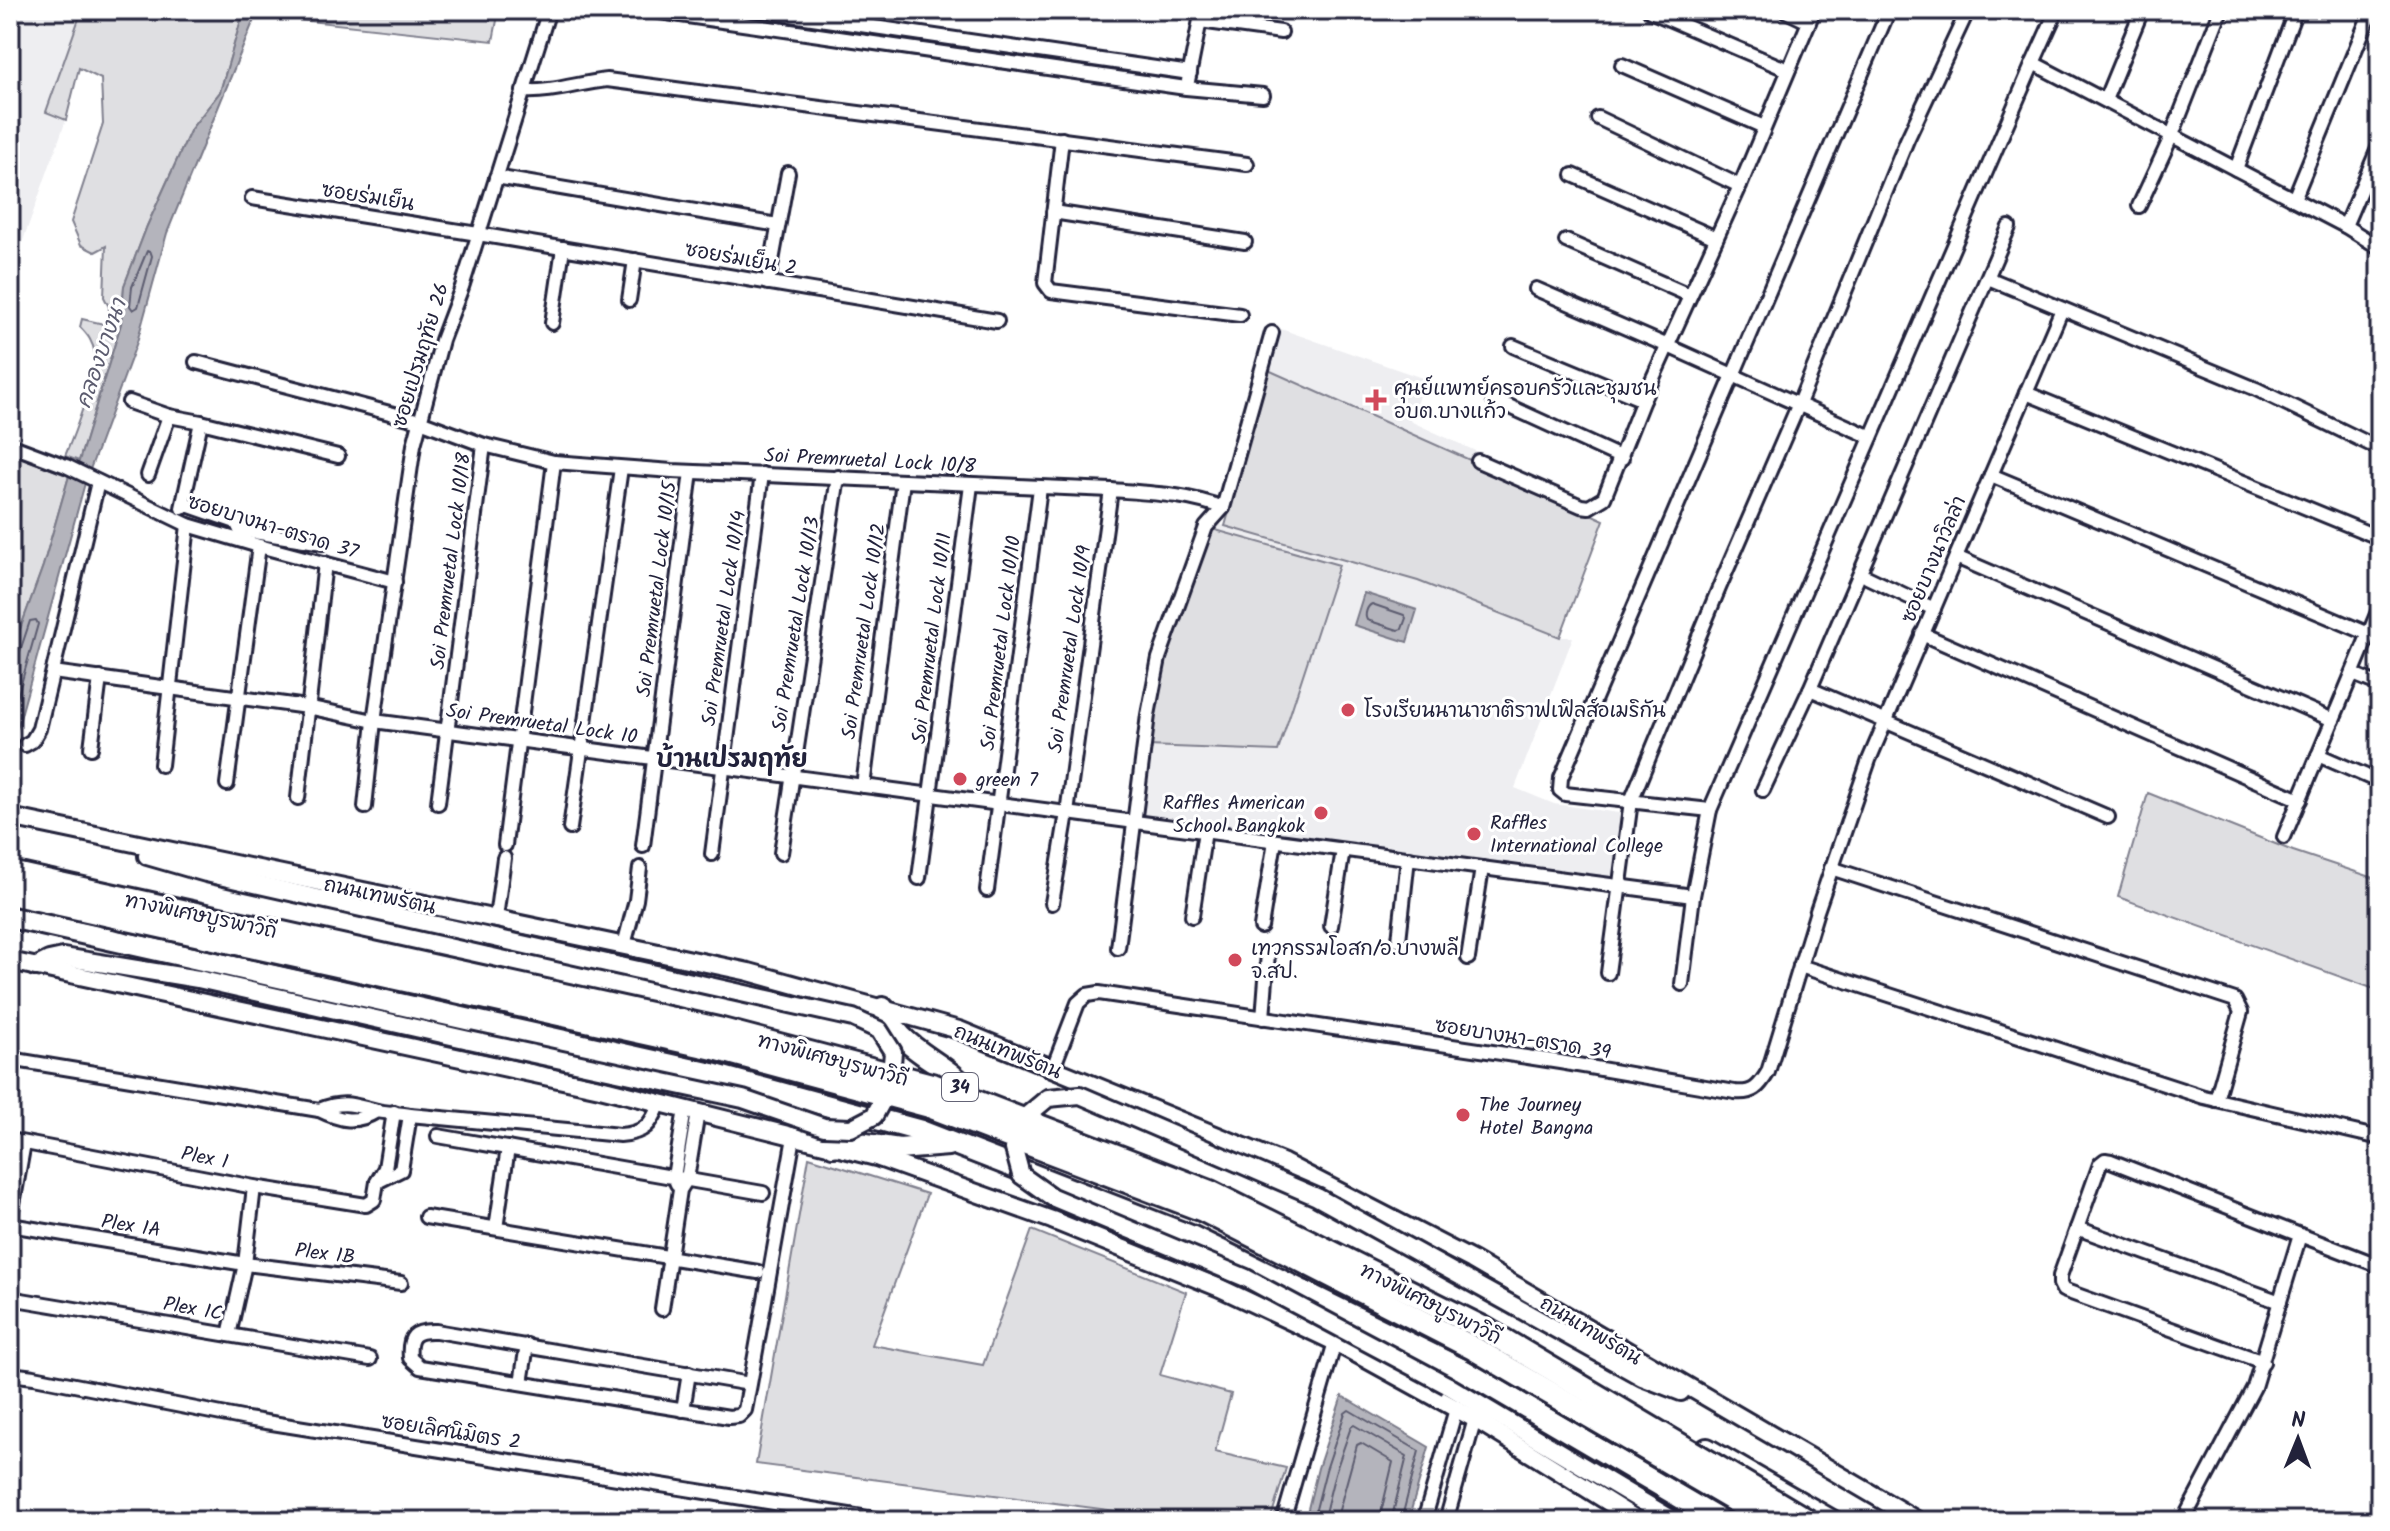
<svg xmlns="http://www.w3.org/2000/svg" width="2390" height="1531" viewBox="0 0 2390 1531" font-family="Kalam,'Playpen Sans Thai',sans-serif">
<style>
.built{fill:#eeeef1}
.green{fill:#dfdfe2;stroke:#80808e;stroke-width:2}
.water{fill:#b4b4bc;stroke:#7a7a88;stroke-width:2}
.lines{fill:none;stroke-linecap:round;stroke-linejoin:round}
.shore{stroke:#5c5c6f;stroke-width:2}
.minor-casing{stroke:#22223b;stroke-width:18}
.secondary-casing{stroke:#22223b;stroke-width:22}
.trunk-casing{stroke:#22223b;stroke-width:26}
.minor{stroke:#fff;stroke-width:12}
.secondary{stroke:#fff;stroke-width:16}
.trunk{stroke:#fff;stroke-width:20}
.secondary-bridge-casing{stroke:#22223b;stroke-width:22;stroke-linecap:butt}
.motorway-bridge-casing{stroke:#22223b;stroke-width:28;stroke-linecap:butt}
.secondary-bridge{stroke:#fff;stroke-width:16}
.motorway-bridge{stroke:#fff;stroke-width:22}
.poi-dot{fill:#d1495b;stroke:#fff;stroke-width:3}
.labels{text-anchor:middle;stroke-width:6;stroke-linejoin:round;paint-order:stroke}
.shield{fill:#fff;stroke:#646476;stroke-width:2}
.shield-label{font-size:18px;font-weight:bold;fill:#22223b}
.street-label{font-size:20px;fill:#22223b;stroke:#fff}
.poi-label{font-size:20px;fill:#22223b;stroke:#fff;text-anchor:start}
.water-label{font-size:22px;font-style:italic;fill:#5c5c6f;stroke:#fff}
.quarter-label{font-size:24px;font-weight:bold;fill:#22223b;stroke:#fff}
</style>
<rect width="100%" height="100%" fill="#fff"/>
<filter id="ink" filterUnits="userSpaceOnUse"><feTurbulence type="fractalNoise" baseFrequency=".0125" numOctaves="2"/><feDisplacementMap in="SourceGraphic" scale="16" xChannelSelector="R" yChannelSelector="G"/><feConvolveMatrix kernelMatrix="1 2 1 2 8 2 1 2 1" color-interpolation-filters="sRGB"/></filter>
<g filter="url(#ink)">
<!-- built -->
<g class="built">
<polygon points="10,10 82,10 46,111 66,120 10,277"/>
<polygon points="1281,329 1425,379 1410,421 1482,454 1476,464 1266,369"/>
<polygon points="1216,523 1418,581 1560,637 1573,637 1515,788 1554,804 1626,814 1618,885 1135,818 1148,741 1205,531"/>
</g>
<!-- green -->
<g class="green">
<path d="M82,10h162l-24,82 -29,37 -44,97 -23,60 -3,38 -42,137 -14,-5c8,-19 33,-85 30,-102 -2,-12 -7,-19 -15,-27l2,-8 26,6 1,-18 -5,-10 2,-51 -11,6 -14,-7 -10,-23 32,-98 -2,-45 -22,-11 -13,52 -20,-8z"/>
<polygon points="282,10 499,10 493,41 280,18"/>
<polygon points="1266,369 1604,520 1560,637 1418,581 1225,526 1250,438"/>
<polygon points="10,453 69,476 43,566 10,657"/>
<polygon points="1212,529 1339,565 1278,751 1148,746 1152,690"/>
<polygon points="2148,793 2293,851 2380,880 2380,991 2118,897"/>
<polygon points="809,1157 927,1194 872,1345 983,1365 1032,1230 1186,1292 1160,1375 1231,1394 1215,1452 1286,1468 1270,1521 1193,1521 756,1464"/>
</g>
<!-- water -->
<g class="water">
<polygon points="244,10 258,10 167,233 137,342 85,483 10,755 10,657 43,566 69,476 79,461 121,324 124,286 147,226 191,129 220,92"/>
<polygon points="1364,593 1417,610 1407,642 1354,625"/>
<polygon points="1342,1396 1429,1447 1408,1521 1305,1521 1318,1468"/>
</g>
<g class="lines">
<!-- shore -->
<g class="shore">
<polygon points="147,251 151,253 152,256 138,307 133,310 130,306 132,287"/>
<path d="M1372,604l32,11 2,3 -4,11 -4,1 -31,-10c-3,-5 0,-14 5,-16z"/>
<polyline points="10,654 20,651 30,621 36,620 38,624 10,723"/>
<polyline points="1313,1521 1326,1470 1345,1413 1349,1410 1419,1451 1401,1521"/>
<polyline points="1323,1521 1335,1473 1351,1427 1354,1425 1407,1456 1391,1521"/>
<polyline points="1336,1521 1357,1445 1361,1443 1393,1462 1379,1521"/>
</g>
<!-- minor casing -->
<g class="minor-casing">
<g id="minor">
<polyline points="646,10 1186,88 1263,95"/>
<polyline points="757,10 1190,73"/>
<polyline points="1784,10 1809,22"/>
<polyline points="1650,11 1788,70"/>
<polyline points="1200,21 1281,32"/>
<polyline points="2033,63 2345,226 2380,248"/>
<polyline points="1622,65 1764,127"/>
<polyline points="1188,81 1202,10"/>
<path d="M523,91c28,2 56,-8 84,-11l640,84"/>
<polyline points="2105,100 2142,10"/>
<polyline points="1598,118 1740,186"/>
<polyline points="1062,139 1045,283 1051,291 1240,315"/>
<polyline points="2236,169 2296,10"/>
<polyline points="1573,175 1716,238"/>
<polyline points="496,177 778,225"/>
<polyline points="252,198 478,234 997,321"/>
<polyline points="2294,199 2370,14"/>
<polyline points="2139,206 2172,135 2221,10"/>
<polyline points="1053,212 1245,242"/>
<polyline points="2345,226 2380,144"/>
<polyline points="1566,241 1689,295"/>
<polyline points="1988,278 2256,389 2380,449"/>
<polyline points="768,283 788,173"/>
<polyline points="1536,289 1668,346 1871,437"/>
<polyline points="629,300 635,260"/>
<polyline points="552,323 563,248"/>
<polyline points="1513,346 1643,400"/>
<path d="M196,362l224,59 64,24 70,17 118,9 439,19c38,3 77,4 112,18"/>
<polyline points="2026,393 2380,538"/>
<polyline points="1493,399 1622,458"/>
<polyline points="129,402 169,416 201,422 338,456"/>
<polyline points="10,445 66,466 188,525 259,546 395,582"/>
<polyline points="1478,461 1581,506 1589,507 1604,498 1643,400 1740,186 1814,10"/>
<polyline points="148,475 169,416"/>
<polyline points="1991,475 2369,634"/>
<polyline points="184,504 236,522 240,530 323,543"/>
<polyline points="182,508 201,422"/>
<polyline points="1956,557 2333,720"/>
<polyline points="1867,577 1934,609"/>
<polyline points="1922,634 2300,800"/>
<polyline points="53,672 307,707 374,721 1693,896"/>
<polyline points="2353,674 2380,685"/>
<polyline points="1810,689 2108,817"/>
<polyline points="25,745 32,741 39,729 98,482"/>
<polyline points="91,748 100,678"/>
<polyline points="2318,755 2380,782"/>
<polyline points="161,765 188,525"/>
<polyline points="227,784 259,546"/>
<polyline points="863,786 903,481"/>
<polyline points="1763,790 1810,689 2009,227"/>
<polyline points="298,798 325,563"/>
<polyline points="438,803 484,445"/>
<polyline points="365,807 374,721 414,445 442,340 462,287 549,10"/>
<polyline points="1710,810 1565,794 1560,790 1561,778 1889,10"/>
<polyline points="570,828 621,468"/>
<polyline points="2284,837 2380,607"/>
<polyline points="505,845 554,462"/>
<polyline points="643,846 691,472"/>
<polyline points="781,853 838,477"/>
<polyline points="712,854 762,474"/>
<polyline points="1831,868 2235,1000 2241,1012 2216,1100"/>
<polyline points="919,878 971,485"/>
<polyline points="987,890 1040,488"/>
<polyline points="1052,903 1067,813 1111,490"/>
<polyline points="1192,916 1205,831"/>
<polyline points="496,918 504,858"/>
<polyline points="1331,926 1343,850"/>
<polyline points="1261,927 1275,841"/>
<polyline points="1399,940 1408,858"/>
<polyline points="624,945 636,900 640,868"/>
<polyline points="1118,948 1148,715 1159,658 1206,527 1223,508 1272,333"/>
<polyline points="1468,958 1482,868"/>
<polyline points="1800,966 2204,1097 2380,1138"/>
<polyline points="1608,973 1631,801 1719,588 1798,406 1907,140 1968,10"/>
<polyline points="1682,984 1693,896 1710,810 2033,63 2057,10"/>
<polyline points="1263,1018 1268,953"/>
<path d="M10,1059l309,51c22,11 37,14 58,1"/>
<path d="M1053,1068l25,-65 9,-8 12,-2 461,69 175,30c18,2 24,-5 33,-20l49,-161 52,-151 193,-451"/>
<path d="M319,1110c25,-10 34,-5 58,1 11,2 23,2 33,4l210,20c25,-2 31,-10 40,-32"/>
<polyline points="438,1136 763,1193"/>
<polyline points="10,1140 254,1187 366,1205 374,1200 377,1182 385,1168 394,1112"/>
<polyline points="377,1182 401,1170 410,1115"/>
<polyline points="677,1184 674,1177 685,1109"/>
<polyline points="426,1217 758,1272"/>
<polyline points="10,1221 24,1143"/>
<polyline points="10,1225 245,1264 401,1283"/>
<polyline points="496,1228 508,1148"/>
<polyline points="2077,1228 2280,1302"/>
<polyline points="2300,1235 2380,1266"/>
<polyline points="10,1298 370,1359"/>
<polyline points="662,1309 680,1190 687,1179 698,1112"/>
<polyline points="229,1335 245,1264 254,1187"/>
<polyline points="10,1374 34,1377 247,1419 887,1521"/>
<polyline points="521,1383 527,1345"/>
<path d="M750,1384l-314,-53c-22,-1 -28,5 -26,27l10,9 309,50 10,-1 6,-6 5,-26 44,-247"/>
<polyline points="683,1410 689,1373"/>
<polyline points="1283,1521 1335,1342"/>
<polyline points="1424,1521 1456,1409"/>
<polyline points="1446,1521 1475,1419"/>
<polyline points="2183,1521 2254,1387 2300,1235 2111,1161 2105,1160 2100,1164 2060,1276 2060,1284 2063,1290 2263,1362"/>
</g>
</g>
<!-- secondary casing -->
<g class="secondary-casing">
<g id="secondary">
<polyline points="10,817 749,972 959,1030 1284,1163 1472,1260 1918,1521"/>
<polyline points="147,856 206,873 490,937"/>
<polyline points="10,961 600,1088 876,1157 1052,1220 1220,1288 1335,1342 1475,1419 1639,1521"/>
<polyline points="35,967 49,960 63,957 198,979 469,1040"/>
<polyline points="1516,1307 1642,1377 1681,1392"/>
<polyline points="1447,1385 1675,1521"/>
</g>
</g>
<!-- trunk casing -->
<g class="trunk-casing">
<g id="trunk">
<polyline points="10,917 708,1073 921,1131 1191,1236 1463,1370 1721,1521"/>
<path d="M883,1008c5,10 10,19 18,28 19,20 47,31 66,53"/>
<polyline points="833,1146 846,1141 899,1149 948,1145"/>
<polyline points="1707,1449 1832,1521"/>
</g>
</g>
<!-- minor -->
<use href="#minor" class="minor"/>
<!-- secondary -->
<use href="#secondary" class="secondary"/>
<!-- trunk -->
<use href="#trunk" class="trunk"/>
<!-- secondary-bridge casing -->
<g class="secondary-bridge-casing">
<g id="secondary-bridge">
<polyline points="469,1040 743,1099 824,1127 851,1128 874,1116 890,1087 893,1052 879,1030 853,1018 490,937"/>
<polyline points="1447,1385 1246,1278 1052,1197 1021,1175 1014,1149 1024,1118 1048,1098 1080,1095 1317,1197 1516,1307"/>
</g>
</g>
<!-- motorway-bridge casing -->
<g class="motorway-bridge-casing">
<g id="motorway-bridge">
<polyline points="10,873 718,1029 935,1086 1210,1192 1483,1328 1808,1521"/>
<polyline points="10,893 714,1048 929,1106 1203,1210 1473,1348 1770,1521"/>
</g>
</g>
<!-- secondary-bridge -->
<use href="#secondary-bridge" class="secondary-bridge"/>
<!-- motorway-bridge -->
<use href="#motorway-bridge" class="motorway-bridge"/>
</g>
</g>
<!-- markers -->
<g class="poi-dot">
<path d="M1372 388h8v8h8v8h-8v8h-8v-8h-8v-8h8z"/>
<circle cx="1348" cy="710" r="8"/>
<circle cx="960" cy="779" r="8"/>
<circle cx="1321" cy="813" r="8"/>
<circle cx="1474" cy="834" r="8"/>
<circle cx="1235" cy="960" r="8"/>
<circle cx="1463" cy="1115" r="8"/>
</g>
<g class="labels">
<!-- shield labels -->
<rect class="shield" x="942" y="1073" width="36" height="28" rx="6"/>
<g class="shield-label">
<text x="960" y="1093">34</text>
</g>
<!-- street labels -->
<g class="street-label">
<text transform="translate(368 196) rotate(9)" y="7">ซอยร่มเย็น</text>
<text transform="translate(741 258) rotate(10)" y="7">ซอยร่มเย็น 2</text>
<text transform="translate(420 355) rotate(-73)" y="7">ซอยเปรมฤทัย 26</text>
<text transform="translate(870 460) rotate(3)" y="7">Soi Premruetal Lock 10/8</text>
<text transform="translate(273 526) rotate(17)" y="7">ซอยบางนา-ตราด 37</text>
<text transform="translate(1933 559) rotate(-67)" y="7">ซอยบางนาวิลล่า</text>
<text transform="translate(450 561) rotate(-83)" y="7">Soi Premruetal Lock 10/18</text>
<text transform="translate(656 589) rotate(-83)" y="7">Soi Premruetal Lock 10/15</text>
<text transform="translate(723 618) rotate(-82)" y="7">Soi Premruetal Lock 10/14</text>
<text transform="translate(795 624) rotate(-81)" y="7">Soi Premruetal Lock 10/13</text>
<text transform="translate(863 631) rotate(-82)" y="7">Soi Premruetal Lock 10/12</text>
<text transform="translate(931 638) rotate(-83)" y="7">Soi Premruetal Lock 10/11</text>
<text transform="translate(1000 643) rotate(-83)" y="7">Soi Premruetal Lock 10/10</text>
<text transform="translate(1069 649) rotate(-82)" y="7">Soi Premruetal Lock 10/9</text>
<text transform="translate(542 723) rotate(8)" y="7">Soi Premruetal Lock 10</text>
<text transform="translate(380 895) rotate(12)" y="7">ถนนเทพรัตน</text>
<text transform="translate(201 915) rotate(12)" y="7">ทางพิเศษบูรพาวิถี</text>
<text transform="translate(1523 1038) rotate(9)" y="7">ซอยบางนา-ตราด 39</text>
<text transform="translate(1008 1051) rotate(22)" y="7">ถนนเทพรัตน</text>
<text transform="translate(833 1059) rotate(15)" y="7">ทางพิเศษบูรพาวิถี</text>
<text transform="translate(205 1157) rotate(11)" y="7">Plex 1</text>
<text transform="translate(131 1225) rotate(9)" y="7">Plex 1A</text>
<text transform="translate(325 1253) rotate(7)" y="7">Plex 1B</text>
<text transform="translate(1431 1303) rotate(27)" y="7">ทางพิเศษบูรพาวิถี</text>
<text transform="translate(193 1308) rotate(10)" y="7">Plex 1C</text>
<text transform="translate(1591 1330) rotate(31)" y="7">ถนนเทพรัตน</text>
<text transform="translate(451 1431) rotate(9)" y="7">ซอยเลิศนิมิตร 2</text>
</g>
<!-- poi labels -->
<g class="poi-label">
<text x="1394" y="395">ศุนย์แพทย์ครอบครัวและชุมชน<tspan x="1394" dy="23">อบต.บางแก้ว</tspan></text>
<text x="1364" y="717">โรงเรียนนานาชาติราฟเฟิลส์อเมริกัน</text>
<text x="976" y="786">green 7</text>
<text x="1305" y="809" text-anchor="end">Raffles American<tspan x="1305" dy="23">School Bangkok</tspan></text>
<text x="1490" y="829">Raffles<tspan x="1490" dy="23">International College</tspan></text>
<text x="1251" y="955">เทวกรรมโอสก/อ.บางพลี<tspan x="1251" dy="23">จ.สป.</tspan></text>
<text x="1479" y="1111">The Journey<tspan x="1479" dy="23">Hotel Bangna</tspan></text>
</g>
<!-- water labels -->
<g class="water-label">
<text transform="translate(100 353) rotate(-71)" y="8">คลองบางนา</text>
</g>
<!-- quarter labels -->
<g class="quarter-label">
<text x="732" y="767">บ้านเปรมฤทัย</text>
</g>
</g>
<!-- margin -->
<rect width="2390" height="1531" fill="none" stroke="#fff" stroke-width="40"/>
<rect x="20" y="20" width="2350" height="1491" fill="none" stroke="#22223b" stroke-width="3" filter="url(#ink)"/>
<!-- north arrow -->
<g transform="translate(2298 1439) rotate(1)" stroke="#ffffff" stroke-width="6" paint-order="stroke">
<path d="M0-6L14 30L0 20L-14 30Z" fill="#22223b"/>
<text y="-12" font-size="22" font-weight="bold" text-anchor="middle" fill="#22223b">N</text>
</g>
</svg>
